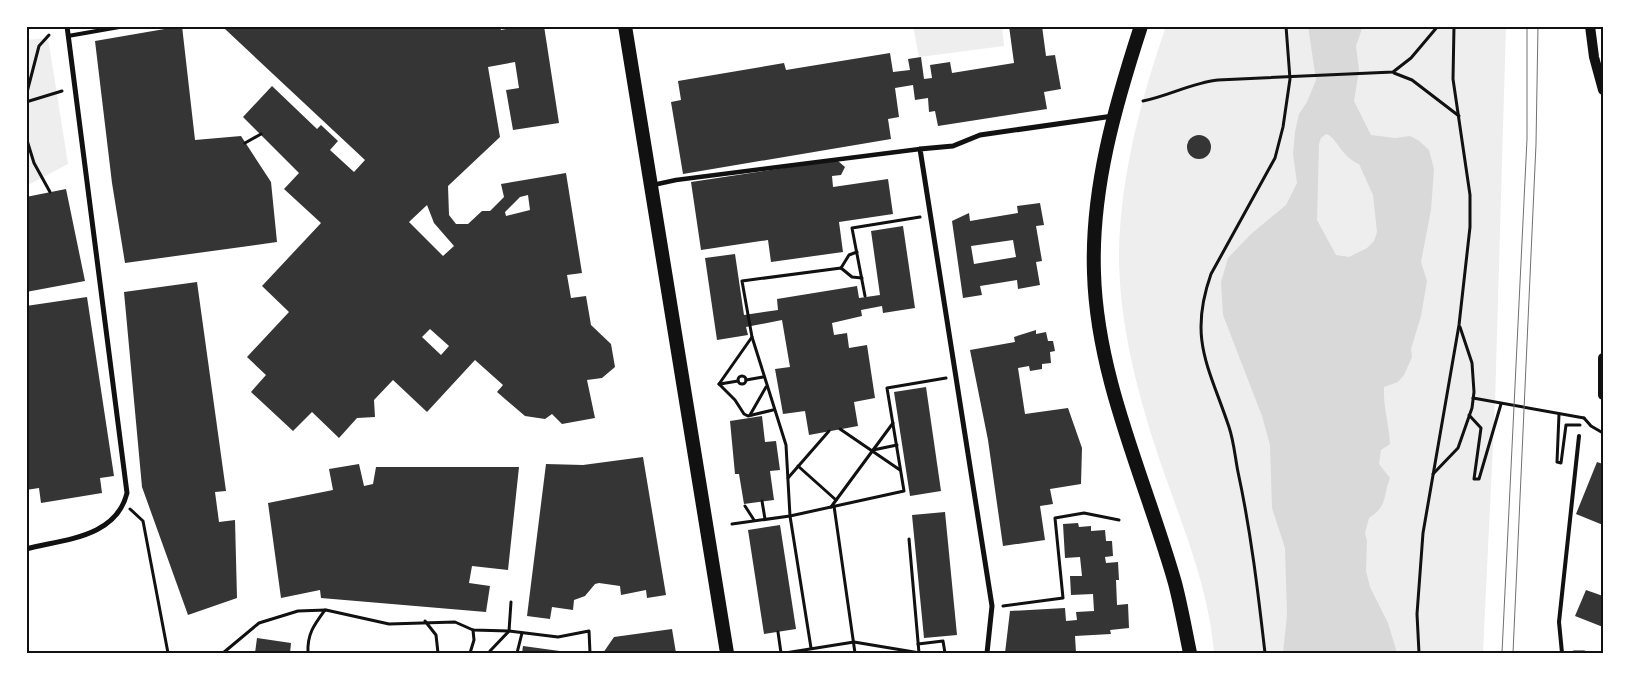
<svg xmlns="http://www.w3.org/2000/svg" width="1629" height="679" viewBox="0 0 1629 679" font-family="'Titillium Web',sans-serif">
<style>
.green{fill:#eee}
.water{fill:#d9d9d9;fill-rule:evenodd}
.building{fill:#353535;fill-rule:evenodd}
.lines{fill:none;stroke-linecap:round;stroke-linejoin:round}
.path{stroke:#111;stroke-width:3}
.service{stroke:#111;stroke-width:4}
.pedestrian{stroke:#111;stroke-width:4.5}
.minor{stroke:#111;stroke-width:5}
.secondary{stroke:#111;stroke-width:10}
.trunk{stroke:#111;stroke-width:14}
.tram{stroke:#707070;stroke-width:1}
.neatline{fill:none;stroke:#111;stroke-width:2}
</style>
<rect width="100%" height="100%" fill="#fff"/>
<!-- green -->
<g class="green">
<polygon points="913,26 1002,26 1004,46 919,57"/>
<path d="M1166,26h340l-11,377 -12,250h-269c-6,-74 -38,-141 -60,-210 -19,-60 -35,-125 -35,-188 1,-78 22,-156 47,-229z"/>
<polygon points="48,38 68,164 26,186 26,40"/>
</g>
<!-- water -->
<path class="water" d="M1308,26h55l-7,20 3,24 -5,31 17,34 24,3 15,-2 8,4 11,10 5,19 -3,41 -10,52 6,19 -6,35 -10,33 1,8 -8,18 -6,7 -14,5c-1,19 5,38 6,57l-9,6 -2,14 11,14c-7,18 -2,28 -21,40l-4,15 2,8 -1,30 4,16 18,36 9,30h-114l4,-38 -2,-67 -13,-40 -2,-63 -8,-29 -39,-101 -2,-33 7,-24 23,-24 35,-29 11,-22 -4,-29 2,-22 4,-18 8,-12 9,-22zM1326,134c11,3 14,22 33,30l14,31 4,37 -3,9 -7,7 -18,9 -13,-2 -19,-35 2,-76 2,-6z"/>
<!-- building -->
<g class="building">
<polygon points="182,26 195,140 241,136 271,182 277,242 125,263 112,183 95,41"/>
<path d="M228,26h272l1,4 21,-4h22l15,97 -46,7 -7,-40 13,-2 -4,-26 -27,5 12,70 -52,49 1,29 7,9h12l14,-13h8l14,-14 -3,-13 65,-11 16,100 -15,2 4,23 15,-2 5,29 20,19 4,23 -13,11 -15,2 8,38 -33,6 -10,-10 -7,5 -20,-3 -28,-24 6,-7 -28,-25 -48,52 -34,-32 -19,20 1,17 -18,1 -18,20 -27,-26 -19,19 -42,-39 15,-17 -19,-18 42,-45 -27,-26 59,-63 -37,-34 15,-16 -56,-56 29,-31 45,43 4,-4 17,16 -8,9 24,22 11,-12 -140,-131zM528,195l2,15 -24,6 -1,-4 15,-15zM427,205l7,18 20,23 -11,10 -34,-34zM430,329l19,17 -8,9 -19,-18z"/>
<polygon points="1009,26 1042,26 1046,56 1055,55 1061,89 1044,92 1047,109 938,126 935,111 929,112 928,98 915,100 913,85 895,88 899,117 888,119 891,139 683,174 671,102 681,100 678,81 784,63 786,70 890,53 893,72 910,70 908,59 921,57 924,79 932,78 930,65 950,62 952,73 1014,63"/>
<circle cx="1199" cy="147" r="12"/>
<polygon points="830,161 838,161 845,167 841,175 832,176 833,187 888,179 893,214 839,222 843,252 771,262 768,240 701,250 691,182"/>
<polygon points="66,189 85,281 26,292 26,197"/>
<path d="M1040,203l4,22 -8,1 6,35 -6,1 4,23 -22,4 -1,-9 -37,6 2,9 -19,3 -11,-77 17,-8 1,8 48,-8 -1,-7zM1013,240l3,17 -42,7 -3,-18z"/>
<polygon points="903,226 915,308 883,313 882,306 861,310 862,316 832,323 834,335 847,333 849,348 867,345 875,398 854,402 858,426 809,435 805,411 783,414 775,369 790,367 782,320 746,327 748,335 717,340 705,258 735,254 744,315 778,310 777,299 857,286 859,298 880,295 871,231"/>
<polygon points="197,282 226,491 215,492 219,522 235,520 237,598 188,615 142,487 124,292"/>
<polygon points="87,297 114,476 100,478 102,493 41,503 39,488 26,490 26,306"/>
<polygon points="1036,330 1036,334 1046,332 1048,341 1053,341 1055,351 1050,352 1051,363 1042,364 1042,369 1030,371 1029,366 1018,368 1025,414 1068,408 1082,448 1081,484 1050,489 1053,504 1040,506 1045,540 1003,546 988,440 970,350 1015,342 1014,337"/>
<polygon points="926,387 941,491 910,496 894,392"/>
<polygon points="762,416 765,442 776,441 780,470 770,471 774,500 744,504 739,474 735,474 730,421"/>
<polygon points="643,457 666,595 647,598 646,590 621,595 620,586 599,583 595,584 585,596 574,600 573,610 552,607 550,619 527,616 546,464 583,465"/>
<polygon points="1597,462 1603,464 1603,525 1576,514"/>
<polygon points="359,464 364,486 373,484 376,467 519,467 508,570 472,566 469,583 490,586 486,612 321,598 320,590 281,598 268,503 333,490 329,469"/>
<polygon points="945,512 957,635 924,638 912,515"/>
<polygon points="1078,523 1079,527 1091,526 1091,531 1105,530 1106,541 1112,541 1113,556 1105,557 1106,563 1118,562 1119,580 1116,580 1117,605 1128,604 1129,628 1110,630 1111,634 1075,636 1076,653 1005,653 1010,611 1065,608 1066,621 1077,620 1076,612 1094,611 1093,594 1071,595 1070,576 1082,576 1080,557 1065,558 1063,524"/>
<polygon points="780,525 796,629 764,634 748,530"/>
<polygon points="1586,590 1603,596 1603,627 1575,616"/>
<polygon points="672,629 676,653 603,653 614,637"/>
<polygon points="257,638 291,643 290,653 255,653"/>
<polygon points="523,646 567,652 567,653 522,653"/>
</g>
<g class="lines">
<!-- path -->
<g class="path">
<polyline points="1394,73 1412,80 1459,116"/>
<polyline points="26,96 39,46 49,35"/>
<path d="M1143,101c26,-5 48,-18 75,-21l175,-8 18,-14 27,-32"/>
<polyline points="26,102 62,91"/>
<polyline points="26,137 34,163 50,192"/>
<polyline points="245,143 261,134"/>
<polyline points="841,268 849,255 857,252"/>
<polyline points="841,268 852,277 862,278"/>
<polyline points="865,296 852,228 920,217"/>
<circle cx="742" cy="380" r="4"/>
<polyline points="746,380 763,377"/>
<polyline points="719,384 735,400 744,414 748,416 773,410"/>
<polyline points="719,384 752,337"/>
<polyline points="720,384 738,381"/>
<polyline points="1473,398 1584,418"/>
<polyline points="1559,414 1557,462 1561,463 1566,425 1580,425"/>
<polyline points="750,415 766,387"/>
<polyline points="1469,415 1481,428 1474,479 1479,479 1501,404"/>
<polyline points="1584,418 1591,426 1603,433"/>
<polyline points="840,429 900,470"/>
<polyline points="873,450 897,445"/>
<polyline points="798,466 836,500"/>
<polyline points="1433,474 1458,448 1472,408 1474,392 1472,363 1460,327"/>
<polyline points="788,478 829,431"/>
<polyline points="762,501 765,519"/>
<polyline points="745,506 754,520"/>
<polyline points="834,506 855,653"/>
<polyline points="831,507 893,423"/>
<polyline points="130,509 143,521 168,653"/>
<polyline points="732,524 790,516 904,491 887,388 946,378"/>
<polyline points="909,539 919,653"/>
<polyline points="1003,606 1063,598 1055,518 1084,513 1119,520"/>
<polyline points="425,621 436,635 438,653"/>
<polyline points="778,632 781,653"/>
<polyline points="918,644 943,641 945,653"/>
<polyline points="811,648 790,516 786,445 752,337 742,281 841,268"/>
<polyline points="490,651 509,631 511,602"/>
<polyline points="223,653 259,623 298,611 326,610 389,624 455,622 473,630 509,631 558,637 589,631 590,653"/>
<path d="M308,653c-1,-19 6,-28 17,-43"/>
<polyline points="470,653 474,640 473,630"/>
<polyline points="517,653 522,633"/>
<polyline points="785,653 854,642 920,653"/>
<path d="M1265,653c-7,-61 -14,-121 -27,-181 -3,-15 -4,-30 -9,-45 -20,-60 -41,-88 -18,-153l64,-116 8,-31 7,-48 -4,-53"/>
<polyline points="1419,653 1417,614 1423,533 1459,325 1470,227 1470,195 1453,79 1454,26"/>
</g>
<!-- service -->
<g class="service">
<polyline points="68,36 125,26"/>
<polyline points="1562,653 1559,622 1579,436"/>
</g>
<!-- pedestrian -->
<polyline class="pedestrian" points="653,185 676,180 920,149"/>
<!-- minor -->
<g class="minor">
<path d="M26,549c38,-10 90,-11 101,-56l-60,-467"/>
<polyline points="987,653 992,606 920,149 953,146 980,135 1113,116"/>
<polyline points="1574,653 1584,653"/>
</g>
<!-- secondary -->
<g class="secondary">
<polyline points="1590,26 1594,57 1603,90"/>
<polyline points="1603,358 1603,395"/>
</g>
<!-- trunk -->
<g class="trunk">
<polyline points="625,26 727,653"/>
<path d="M1141,26c-26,80 -50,163 -47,247 3,107 52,208 81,310 6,23 10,46 15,70"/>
</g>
<!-- tram -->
<g class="tram">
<polyline points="1502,653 1527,139 1527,26"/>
<polyline points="1513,653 1536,144 1538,26"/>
</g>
</g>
<!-- border -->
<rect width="1629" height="679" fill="none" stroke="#ffffff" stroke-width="55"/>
<rect x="28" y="28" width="1574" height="624" class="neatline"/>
</svg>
